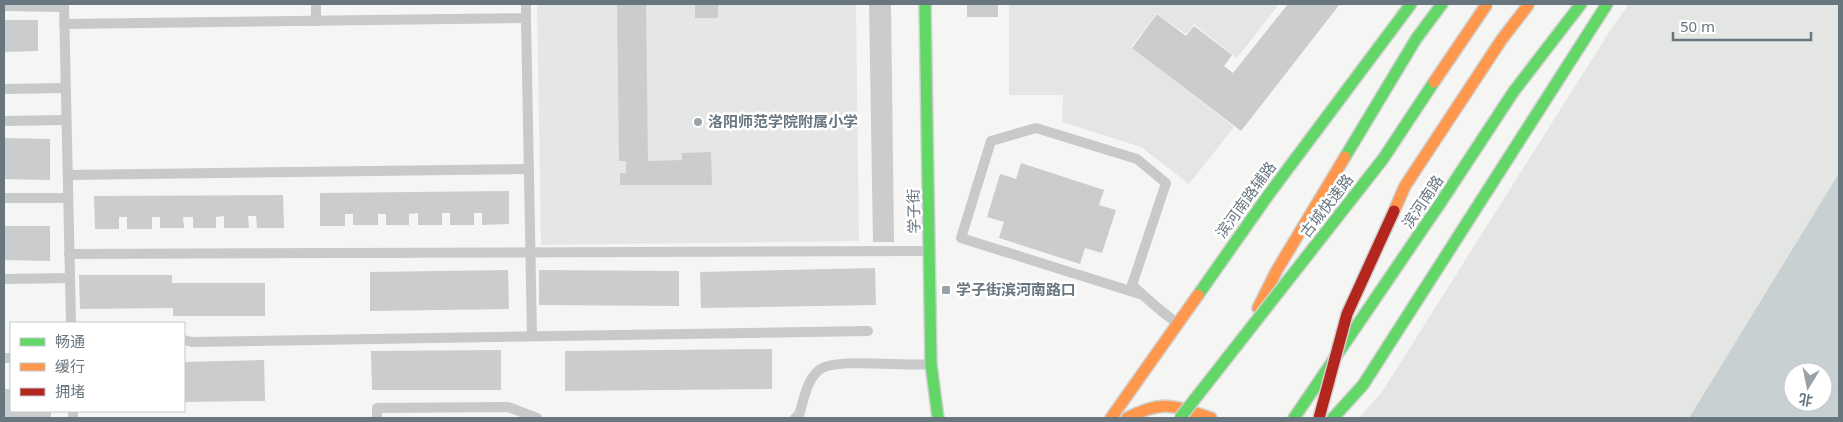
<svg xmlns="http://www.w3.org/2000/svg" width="1843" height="422" viewBox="0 0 1843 422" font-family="'Noto Sans','Noto Sans SC',sans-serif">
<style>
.built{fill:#e5e6e6}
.green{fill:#e3e6e2}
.water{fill:#c9d0d2;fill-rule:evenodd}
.building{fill:#cbcccd}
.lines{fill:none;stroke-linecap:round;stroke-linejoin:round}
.fast-casing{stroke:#d1d1d1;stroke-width:14}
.slow-casing{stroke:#d1d1d1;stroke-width:14}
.lane{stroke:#c7c9ca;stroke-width:10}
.fast{stroke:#63d668;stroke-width:11}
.slow{stroke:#ff974d;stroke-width:11}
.fast-bridge-casing{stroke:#d1d1d1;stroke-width:14;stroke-linecap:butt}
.slow-bridge-casing{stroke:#d1d1d1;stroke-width:14;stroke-linecap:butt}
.jam-bridge-casing{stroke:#d1d1d1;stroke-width:14;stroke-linecap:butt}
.fast-bridge{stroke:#63d668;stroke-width:11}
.slow-bridge{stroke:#ff974d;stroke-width:11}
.jam-bridge{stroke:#b3261e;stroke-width:11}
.poi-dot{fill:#99a2a9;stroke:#fff;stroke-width:2}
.labels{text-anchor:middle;stroke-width:5;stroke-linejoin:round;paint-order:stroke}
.poi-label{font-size:15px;font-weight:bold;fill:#687680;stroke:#fff;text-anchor:start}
.street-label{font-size:15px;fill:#687680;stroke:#fff}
</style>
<rect width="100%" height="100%" fill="#f5f5f4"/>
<!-- built -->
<polygon class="built" points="537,4 856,4 859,241 541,245"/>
<!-- green -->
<g class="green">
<polygon points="1009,4 1279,4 1237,58 1194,24 1186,34 1157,13 1131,47 1234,127 1189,184 1141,147 1062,122 1063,95 1009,95"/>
<polygon points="1629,4 1839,4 1839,173 1689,418 1359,418 1382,392 1613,26"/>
</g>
<!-- water -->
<path class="water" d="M1839,173v245h-150zM1793,372h30v30h-30z"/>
<!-- building -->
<g class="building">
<polygon points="617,4 646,4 648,161 682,160 682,153 711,152 712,185 620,185 620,173 626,173 626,161 619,161"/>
<rect x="695" y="4" width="23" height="14"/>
<polygon points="869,4 891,4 894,242 873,242"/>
<rect x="967" y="4" width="31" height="13"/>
<polygon points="1288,4 1340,4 1241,131 1132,48 1157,14 1186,36 1194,26 1232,55 1224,66 1233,73"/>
<polygon points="4,20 38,20 38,51 4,52"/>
<polygon points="4,138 50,139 50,180 4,179"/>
<polygon points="1021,163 1104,190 1099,205 1116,210 1102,253 1085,248 1080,264 999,238 1004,222 987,217 1000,174 1016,179"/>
<polygon points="509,191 509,224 482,225 482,213 474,213 474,225 450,225 450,213 442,213 442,225 418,225 418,213 409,214 409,225 386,225 386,214 378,214 378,225 353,225 353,214 345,214 345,226 320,226 320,193"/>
<polygon points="283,195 284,228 257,228 256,216 248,216 249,228 224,228 224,216 216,217 216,228 193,228 193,217 183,217 184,228 160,228 160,217 152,217 152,229 127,229 127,217 119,217 119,229 95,229 94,196"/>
<polygon points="4,226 50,226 50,261 4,260"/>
<polygon points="875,268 876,305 701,308 700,272"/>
<polygon points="508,270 509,309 370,311 370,272"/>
<polygon points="539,270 679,271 679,306 539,305"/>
<polygon points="79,275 172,275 172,283 265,283 265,316 173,316 173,308 80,309"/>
<polygon points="772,349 772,389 565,391 565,351"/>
<polygon points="501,350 501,390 372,390 371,351"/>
<polygon points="264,360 265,401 184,402 184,362"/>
<polygon points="4,389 11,389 11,411 51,411 51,418 4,418"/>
</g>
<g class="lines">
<!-- fast casing -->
<g class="fast-casing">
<g id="fast">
<polyline points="925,4 931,364 938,418"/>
<polyline points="1345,157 1416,39 1442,4"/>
<polyline points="1198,295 1269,194 1411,4"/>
<polyline points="1294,418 1441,202 1514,91 1581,4"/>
<polyline points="1333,418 1363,385 1607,4"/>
</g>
</g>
<!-- slow casing -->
<g class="slow-casing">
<g id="slow">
<polyline points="1258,308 1277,270 1345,157"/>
<polyline points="1111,418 1198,295"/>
<path d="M1127,418c37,-19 47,-12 84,0"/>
</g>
</g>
<!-- lane -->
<g class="lane">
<polyline points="64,4 71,323"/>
<polyline points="316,4 316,21"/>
<polyline points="4,6 64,7"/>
<polyline points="526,18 532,336"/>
<polyline points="64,24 526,18 526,4"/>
<polyline points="4,89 65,88"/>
<polyline points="4,121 66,120"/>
<polyline points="68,175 529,169"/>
<polyline points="4,198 68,198"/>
<polyline points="69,254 928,251"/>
<polyline points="4,279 70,278"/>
<path d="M1143,295l-182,-57 30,-97 45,-13 101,31 29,24 -34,102c15,14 28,26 44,37"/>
<polyline points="184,340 192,342 868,331"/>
<polyline points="4,358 11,358"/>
<polyline points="73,411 73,418"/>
<polyline points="377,418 377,408 508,407 537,418"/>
<path d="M795,418l4,-3c5,-15 7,-34 20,-45 16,-13 87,-3 111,-6"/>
</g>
<!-- fast -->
<use href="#fast" class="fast"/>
<!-- slow -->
<use href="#slow" class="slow"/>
<!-- fast-bridge casing -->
<g class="fast-bridge-casing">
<polyline id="fast-bridge" points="1180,418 1383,159 1434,82"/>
</g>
<!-- slow-bridge casing -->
<g class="slow-bridge-casing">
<g id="slow-bridge">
<polyline points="1434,82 1487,4"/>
<polyline points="1394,211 1405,186 1502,39 1529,4"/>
</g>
</g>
<!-- jam-bridge casing -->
<g class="jam-bridge-casing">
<polyline id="jam-bridge" points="1319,418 1347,314 1394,211"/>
</g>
<!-- fast-bridge -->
<use href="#fast-bridge" class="fast-bridge"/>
<!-- slow-bridge -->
<use href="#slow-bridge" class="slow-bridge"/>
<!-- jam-bridge -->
<use href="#jam-bridge" class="jam-bridge"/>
</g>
<!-- markers -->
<g class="poi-dot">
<circle cx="698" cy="122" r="5"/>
<rect x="941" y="285" width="10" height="10" rx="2.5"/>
</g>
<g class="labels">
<!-- poi labels -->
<g class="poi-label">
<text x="708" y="127">洛阳师范学院附属小学</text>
<text x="956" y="295">学子街滨河南路口</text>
</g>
<!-- street labels -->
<g class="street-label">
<text transform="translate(1246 200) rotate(-54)" y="5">滨河南路辅路</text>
<text transform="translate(1423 202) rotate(-56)" y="5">滨河南路</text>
<text transform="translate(1327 206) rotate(-52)" y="5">古城快速路</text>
<text transform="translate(914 211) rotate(-91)" y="5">学子街</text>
</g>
</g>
<!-- border -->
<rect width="1843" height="422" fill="none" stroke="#687680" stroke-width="10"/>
<!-- legend -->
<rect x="10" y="322" width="175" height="90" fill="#ffffff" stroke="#c3c8cc"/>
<rect x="20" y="338" width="25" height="8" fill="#63d668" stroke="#c3c8cc"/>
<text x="55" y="347" font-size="15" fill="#687680">畅通</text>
<rect x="20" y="363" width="25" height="8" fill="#ff974d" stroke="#c3c8cc"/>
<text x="55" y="372" font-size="15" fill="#687680">缓行</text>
<rect x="20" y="388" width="25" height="8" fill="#b3261e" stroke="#c3c8cc"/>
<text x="55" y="397" font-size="15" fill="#687680">拥堵</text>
<!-- north arrow -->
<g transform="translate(1808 387) rotate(190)"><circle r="24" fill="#ffffff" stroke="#c3c8cc"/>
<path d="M0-4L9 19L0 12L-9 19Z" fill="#99a2a9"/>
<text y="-8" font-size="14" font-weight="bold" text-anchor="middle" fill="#687680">北</text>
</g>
<!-- scale -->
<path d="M1673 32v8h138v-8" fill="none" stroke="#687680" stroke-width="2.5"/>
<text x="1680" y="32" font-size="15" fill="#687680" stroke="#ffffff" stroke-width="4" paint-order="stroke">50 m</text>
</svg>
